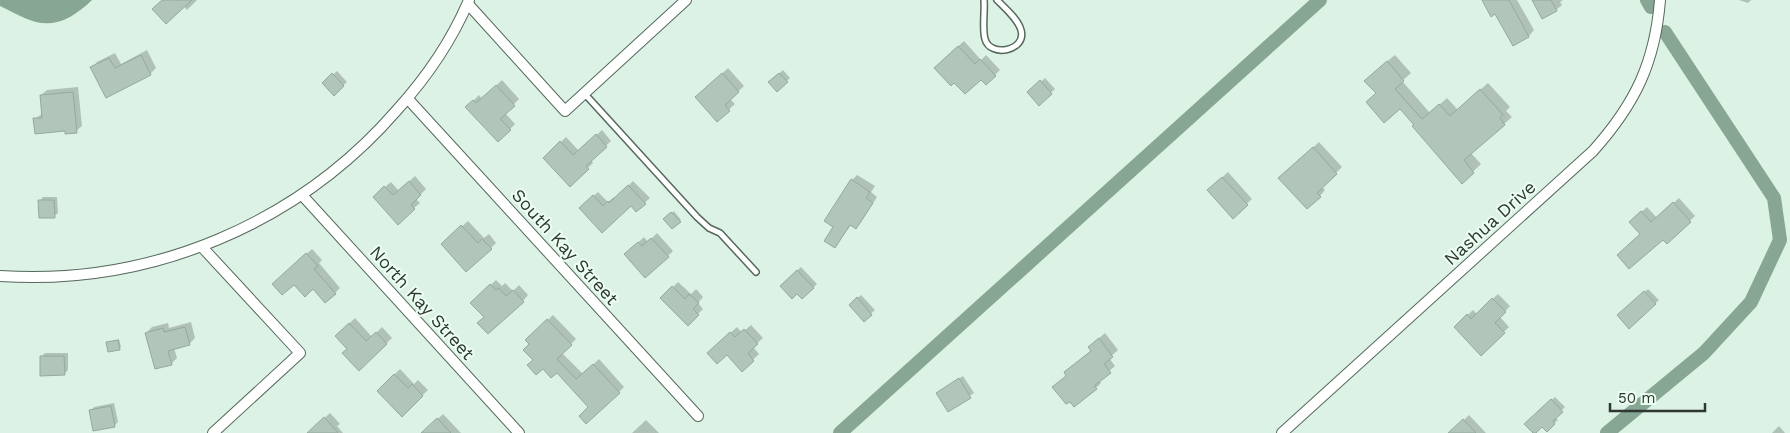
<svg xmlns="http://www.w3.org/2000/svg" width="1790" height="433" viewBox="0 0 1790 433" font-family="'Work Sans',sans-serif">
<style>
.water{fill:#87a693}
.shadow{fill:#0003}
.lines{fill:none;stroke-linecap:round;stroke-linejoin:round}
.canal{stroke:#87a693;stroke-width:14}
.building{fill:#b1c6b8;stroke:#95aa9d}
.lane-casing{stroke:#55695d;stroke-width:8}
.street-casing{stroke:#55695d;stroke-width:12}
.lane{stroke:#fff;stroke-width:5}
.street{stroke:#fff;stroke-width:10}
.labels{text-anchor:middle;stroke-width:4;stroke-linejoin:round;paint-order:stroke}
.street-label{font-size:18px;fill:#2e3731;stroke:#ecfef2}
</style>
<rect width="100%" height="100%" fill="#dcf2e4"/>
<!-- water -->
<path class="water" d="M0,0h92c-7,7 -14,12 -22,17 -27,14 -43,2 -68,-10l-2,-1z"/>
<!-- shadow -->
<g class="shadow">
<polygon points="163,0 197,0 187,10 184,6"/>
<polygon points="1487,0 1517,0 1534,30 1529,36 1513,44"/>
<polygon points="1533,0 1563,0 1560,2 1562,5 1556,10"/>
<polygon points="1739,0 1751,0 1748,3"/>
<polygon points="964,41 981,60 986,55 1000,70 986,84 981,78 954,81 941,62"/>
<polygon points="147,50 156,68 150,74 106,96 92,68 97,62 115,53 121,64"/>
<polygon points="1395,55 1411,73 1402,81 1430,113 1447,98 1458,110 1488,83 1510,107 1506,111 1512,117 1471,153 1481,164 1462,182 1400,107 1377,93 1373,73"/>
<polygon points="728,68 744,86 730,99 735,104 717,120 702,92"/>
<polygon points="783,70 790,78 777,90 770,82"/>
<polygon points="337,71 347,82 334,94 324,83"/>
<polygon points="1045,78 1055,89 1039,104 1029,92"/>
<polygon points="502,80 519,99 505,113 515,124 498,141 467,107 479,95 482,99"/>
<polygon points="78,87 82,126 76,131 35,119 43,113 41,95 47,90"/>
<polygon points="602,130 611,141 591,160 593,163 570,185 545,158 566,137 579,151"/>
<polygon points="1319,142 1342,167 1322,187 1325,190 1320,196 1286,173"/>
<polygon points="1228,172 1252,199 1233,217 1214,185"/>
<polygon points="857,175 875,186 871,192 877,197 861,222 855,227 851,225 835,246 835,227 852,180"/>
<polygon points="415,176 426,189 416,199 420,203 414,208 380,191 391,182 399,191"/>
<polygon points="633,181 650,198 636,211 631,205 581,208 598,192 608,202 614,197 615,199"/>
<polygon points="43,197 57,197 58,213 54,216 40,201"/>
<polygon points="1679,198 1695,216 1667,242 1663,238 1641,234 1631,222 1647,207 1657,218"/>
<polygon points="674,211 681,220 672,228 665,219"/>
<polygon points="468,221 484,238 489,234 496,243 491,248 448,239"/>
<polygon points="657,233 673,251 668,256 631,249 644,237 648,242"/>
<polygon points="312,249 322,260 319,263 340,288 335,293 279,279"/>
<polygon points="801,267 817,284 802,297 797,293 781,286"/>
<polygon points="496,280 502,286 505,283 513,291 519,285 528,295 523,301 485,317 472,303"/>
<polygon points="678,282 691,294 696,289 703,297 698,303 703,309 688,324 662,298"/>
<polygon points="1648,289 1659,300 1629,327 1619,315"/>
<polygon points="1498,294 1510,306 1500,317 1509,327 1481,354 1455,327 1473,310 1477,314"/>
<polygon points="861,295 875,310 864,320 850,305"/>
<polygon points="553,315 576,339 562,353 583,374 599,359 624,387 619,392 590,407 557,371 534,359 531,344 527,340"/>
<polygon points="355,318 372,337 382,327 392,338 359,369 348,349 336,336"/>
<polygon points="191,322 195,338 189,344 174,348 177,358 171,364 146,333 152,327 168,323 169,328"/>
<polygon points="751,325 763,338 753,347 759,354 742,370 727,353 714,348 737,327 742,333"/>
<polygon points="1105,333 1118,350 1109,358 1115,366 1099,380 1101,383 1096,388 1067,375 1071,367 1092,350 1089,347"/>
<polygon points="119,339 121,347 119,349 107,343"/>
<polygon points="45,353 68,353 68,370 64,374 41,357"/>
<polygon points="400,369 414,384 418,380 428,390 402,415 378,391"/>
<polygon points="963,376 974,393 949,410 937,393"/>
<polygon points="1555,397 1565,407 1555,417 1558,420 1547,430 1542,425 1526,424"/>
<polygon points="114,403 118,422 114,426 91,411 94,407"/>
<polygon points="330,413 340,424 337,426 343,433 308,433"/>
<polygon points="443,414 461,433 426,433 425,431"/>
<polygon points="1469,415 1486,433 1453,433 1452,432"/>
<polygon points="646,420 659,433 632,433"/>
<polygon points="1779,426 1785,433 1772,433"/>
</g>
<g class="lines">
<!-- canal -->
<g class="canal">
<polyline points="1647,0 1651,7"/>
<polyline points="840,433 1320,0"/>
<polyline points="1607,433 1704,353 1751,302 1780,240 1774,198 1665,32"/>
</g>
</g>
<!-- building -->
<g class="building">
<polygon points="162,0 192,0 166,24 152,9"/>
<polygon points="1482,0 1509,0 1529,37 1513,46 1495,14 1491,17"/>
<polygon points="1532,0 1551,0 1557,11 1542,19"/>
<polygon points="958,46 975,64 980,59 996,76 986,85 981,80 965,94 954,83 951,86 934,68"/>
<polygon points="141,55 151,75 106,98 90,67 109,58 115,68"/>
<polygon points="1387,61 1404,81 1395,89 1422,119 1439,104 1450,116 1480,89 1503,115 1500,118 1505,125 1464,160 1474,173 1462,184 1412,126 1414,125 1400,109 1384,123 1366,102 1376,93 1364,81"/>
<polygon points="332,73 344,86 334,96 322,83"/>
<polygon points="722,73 739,92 725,105 730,111 717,122 695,97"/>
<polygon points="779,73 788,82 777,92 768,82"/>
<polygon points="1040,80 1052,94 1039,106 1027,92"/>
<polygon points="496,85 515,106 500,119 511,130 498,142 465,107 473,100 476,103"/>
<polygon points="73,92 77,133 65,134 65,131 35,134 33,118 42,118 40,95"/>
<polygon points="596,134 607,147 586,166 589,169 570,187 543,158 560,141 573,155"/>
<polygon points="1313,147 1337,174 1317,193 1321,197 1307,209 1278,178"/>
<polygon points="1222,177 1248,205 1233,219 1207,190"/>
<polygon points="851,179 870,192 866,198 873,203 856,229 850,225 835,248 824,241 833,227 824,221"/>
<polygon points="409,181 421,195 411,205 415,209 398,225 373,197 384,186 393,195"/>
<polygon points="628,185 646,204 636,212 631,206 602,233 579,208 593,195 603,206 608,201 609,203"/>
<polygon points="38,200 54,200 55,218 39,218"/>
<polygon points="1673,202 1691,222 1667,244 1663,240 1629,269 1617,255 1640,234 1629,222 1641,211 1651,222"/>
<polygon points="671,212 681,222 672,229 663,219"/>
<polygon points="461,225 478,243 482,239 492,249 466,272 441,244"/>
<polygon points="651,238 669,257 645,278 624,254 638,242 642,246"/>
<polygon points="306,253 318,266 314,269 336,294 325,303 313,289 305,297 294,285 282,295 272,284"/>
<polygon points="797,270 814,288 802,299 797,294 792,299 780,286"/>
<polygon points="490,284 496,290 499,288 506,296 513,290 524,302 488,334 477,323 484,317 470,303"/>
<polygon points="672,286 685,299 689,294 699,303 693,309 699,315 688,326 660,298"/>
<polygon points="1644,291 1656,304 1629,329 1617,315"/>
<polygon points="857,297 872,315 864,322 849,305"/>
<polygon points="1492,298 1506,312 1495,323 1505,333 1481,356 1454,327 1467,314 1471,319"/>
<polygon points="547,319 572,345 557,359 576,379 593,364 620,393 586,424 579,416 588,407 557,373 551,378 543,369 536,375 527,365 533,360 523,350 529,344 525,340"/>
<polygon points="349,323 366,341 376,332 387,344 359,371 342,353 347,349 335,336"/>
<polygon points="185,327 190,345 168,351 172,365 155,369 145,333 163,328 164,332"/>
<polygon points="744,329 758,344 748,353 754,361 742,372 727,355 717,364 707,353 730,332 735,337"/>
<polygon points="1099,338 1113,357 1104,364 1111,373 1094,386 1097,389 1074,407 1070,402 1066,404 1052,387 1066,376 1064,372 1091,351 1088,347"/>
<polygon points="118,340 120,350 108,352 106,342"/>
<polygon points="40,356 64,356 65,375 40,376"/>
<polygon points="394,374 408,388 412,384 423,396 402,417 377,391"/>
<polygon points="959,378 971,398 948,412 936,393"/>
<polygon points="1551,399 1563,412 1553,421 1555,424 1547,432 1542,427 1536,433 1533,433 1524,424"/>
<polygon points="111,406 115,427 93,431 89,410"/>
<polygon points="324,417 338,433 307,433"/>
<polygon points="437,418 451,433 421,433"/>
<polygon points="1463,419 1476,433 1448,433"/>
</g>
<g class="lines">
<!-- lane casing -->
<g class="lane-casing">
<g id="lane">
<path d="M984,0c1,11 -2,29 1,39 5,19 42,12 36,-9 -3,-11 -16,-22 -24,-30"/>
<polyline points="584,93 697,217 709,228 720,233 756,272"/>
</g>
</g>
<!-- street casing -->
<g class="street-casing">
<g id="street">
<polyline points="468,4 565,111 686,0"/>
<polyline points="408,99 698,416"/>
<polyline points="302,195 519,433"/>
<polyline points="202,247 300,353 213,433"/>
<path d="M0,276c151,10 298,-52 397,-166 29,-32 55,-70 72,-110"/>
<path d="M1282,433l311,-282c42,-47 62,-88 67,-151"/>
</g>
</g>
<!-- lane -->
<use href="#lane" class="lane"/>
<!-- street -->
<use href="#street" class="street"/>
</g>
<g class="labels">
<!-- street labels -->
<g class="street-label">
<text transform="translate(1490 223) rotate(-42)" y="6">Nashua Drive</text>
<text transform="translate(565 247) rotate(48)" y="6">South Kay Street</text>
<text transform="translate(422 303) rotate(48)" y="6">North Kay Street</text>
</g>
</g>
<!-- scale -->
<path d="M1610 403v8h95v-8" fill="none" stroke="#2e3731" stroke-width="2.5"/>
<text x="1618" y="403" font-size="15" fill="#2e3731" stroke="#ecfef2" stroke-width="4" paint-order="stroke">50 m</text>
</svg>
